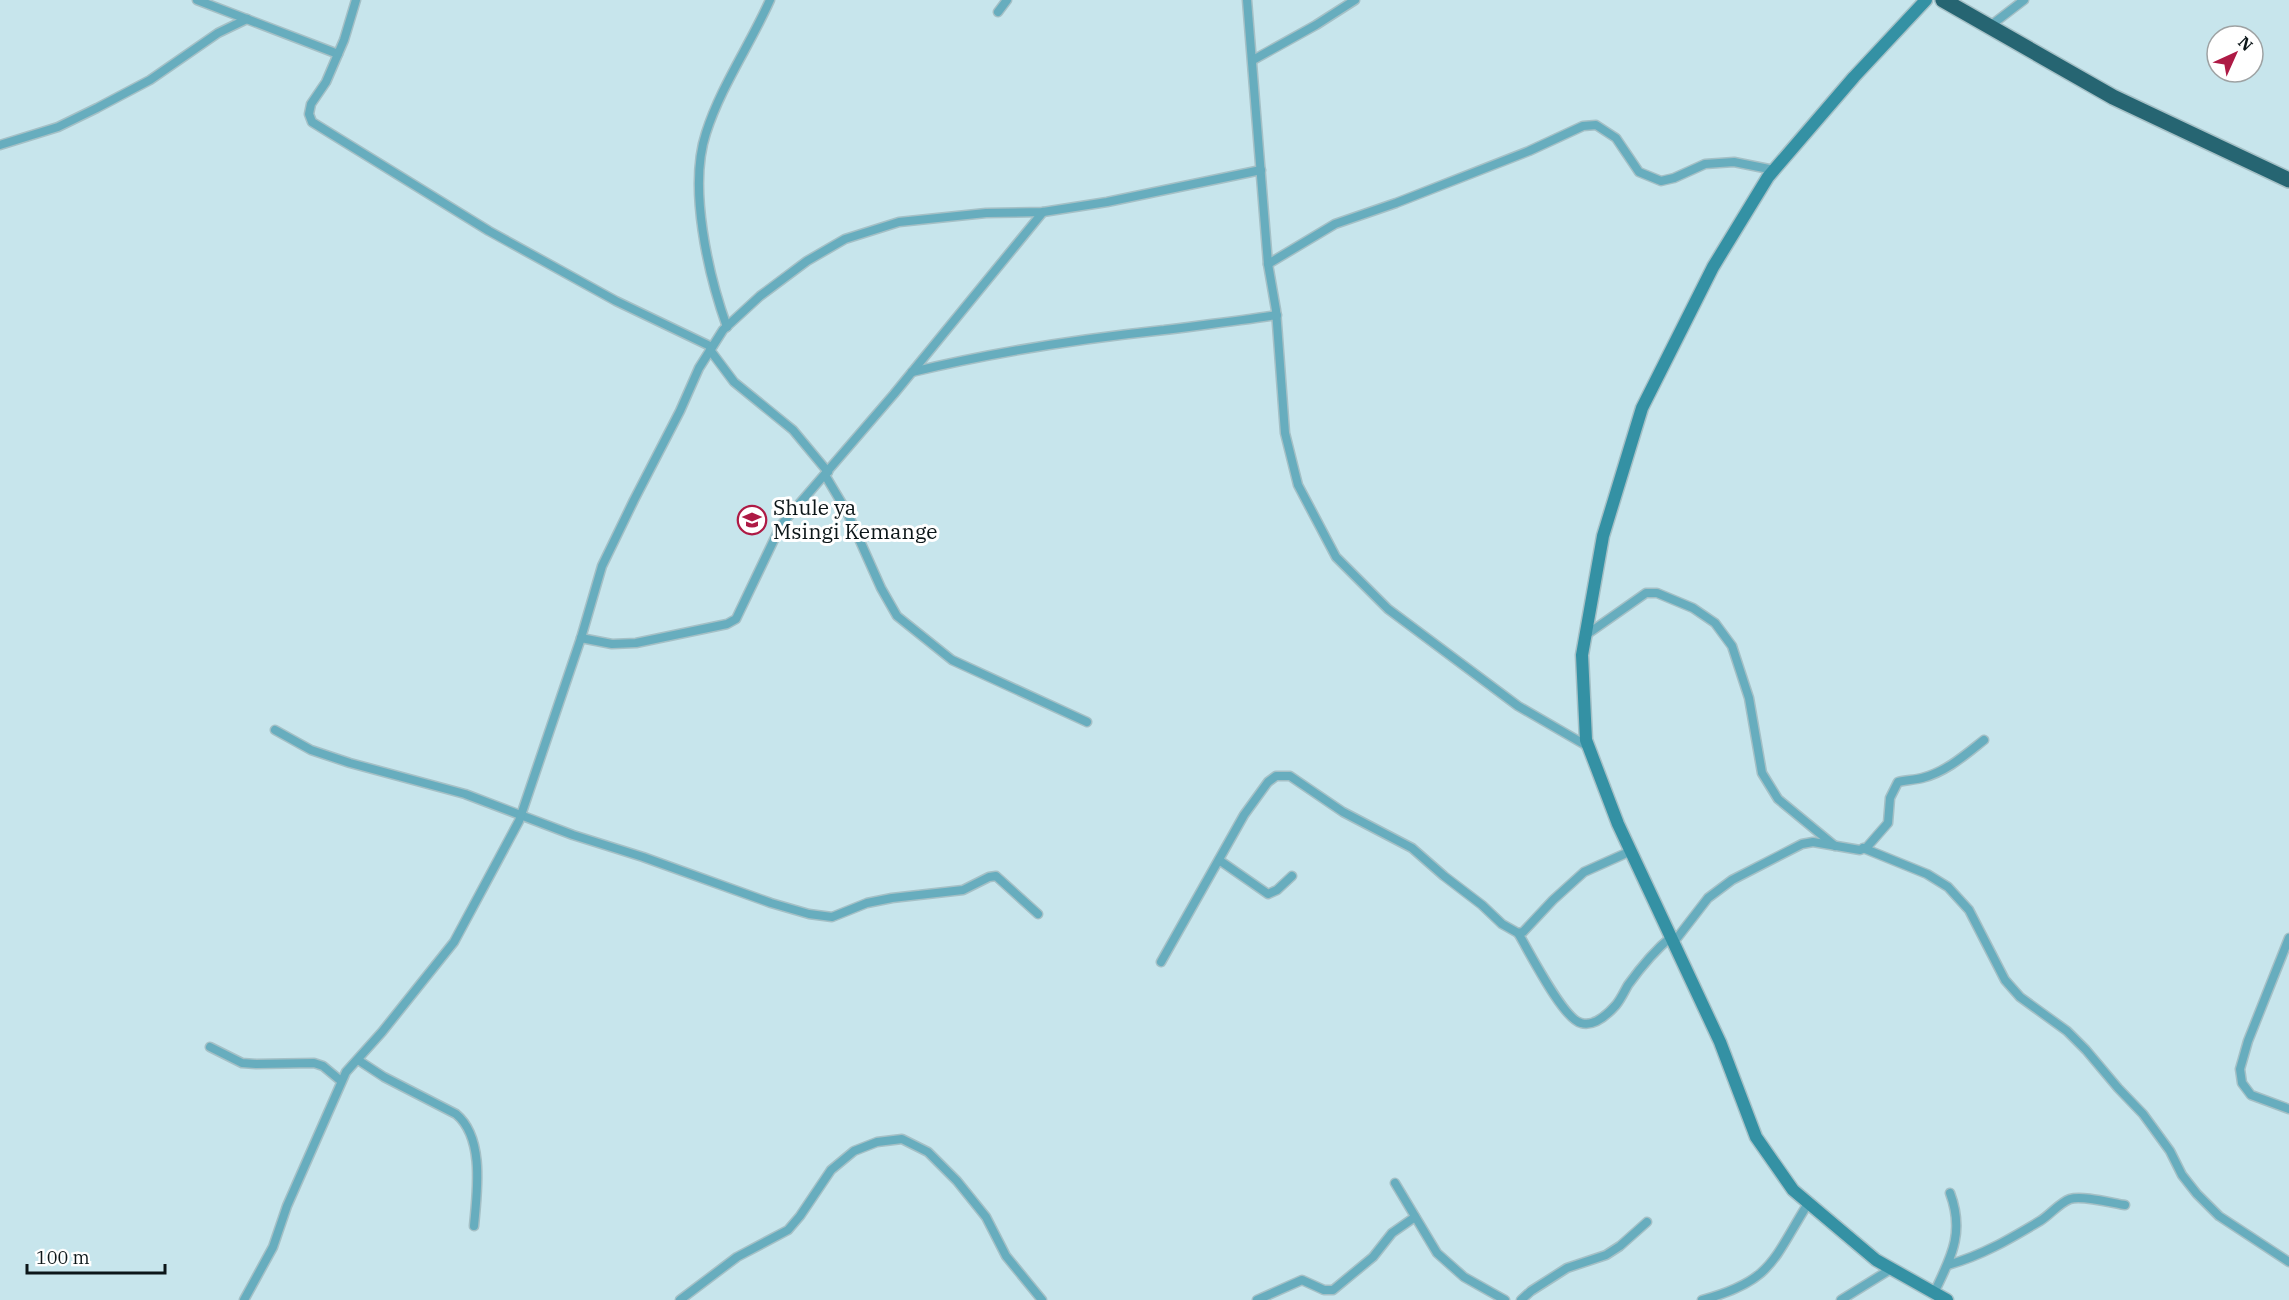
<svg xmlns="http://www.w3.org/2000/svg" width="2289" height="1300" viewBox="0 0 2289 1300" font-family="'IBM Plex Serif',serif">
<style>
.lines{fill:none;stroke-linecap:round;stroke-linejoin:round}
.street-casing{stroke:#a5c0c6;stroke-width:11}
.secondary-casing{stroke:#a5c0c6;stroke-width:15}
.highway-casing{stroke:#a5c0c6;stroke-width:18}
.street{stroke:#67adbe;stroke-width:8}
.secondary{stroke:#3491a4;stroke-width:12}
.highway{stroke:#266572;stroke-width:15}
.labels{text-anchor:middle;stroke-width:6;stroke-linejoin:round;paint-order:stroke}
.poi-label{font-size:21px;fill:#0c1619;stroke:#fff;text-anchor:start}
</style>
<rect width="100%" height="100%" fill="#c7e5ec"/>
<g class="lines">
<!-- street casing -->
<g class="street-casing">
<g id="street">
<polyline points="197,0 338,54"/>
<polyline points="356,0 344,40 326,82 311,104 309,114 312,122 489,231 616,301 712,347"/>
<polyline points="1247,0 1268,264 1276,310 1285,433 1298,485 1336,557 1388,609 1518,706 1589,747"/>
<polyline points="998,12 1007,0"/>
<polyline points="1990,26 2024,0"/>
<polyline points="1253,60 1316,25 1355,0"/>
<polyline points="0,145 58,127 97,108 150,80 218,33 247,19"/>
<polyline points="1268,264 1335,224 1396,203 1529,151 1583,126 1596,125 1616,138 1639,172 1661,181 1674,178 1705,164 1734,162 1774,170"/>
<path d="M727,327c-19,-53 -39,-140 -21,-194 15,-47 44,-88 64,-133"/>
<polyline points="710,350 734,382 793,430 828,472"/>
<path d="M912,372c82,-20 167,-33 252,-42 38,-5 75,-9 113,-15"/>
<polyline points="825,475 847,512 881,588 897,616 952,660 1087,722"/>
<polyline points="1586,635 1646,593 1657,593 1693,608 1715,623 1732,646 1749,698 1762,773 1778,799 1835,846"/>
<polyline points="581,638 612,644 636,643 727,624 736,619 781,525 894,394 1043,212"/>
<polyline points="275,730 311,750 350,763 465,794 573,835 643,857 771,903 809,914 832,917 867,903 892,898 963,890 989,877 996,876 1038,914"/>
<polyline points="1863,848 1927,874 1948,887 1969,910 2005,980 2020,997 2067,1031 2086,1050 2118,1088 2143,1114 2170,1151 2182,1175 2197,1194 2219,1216 2289,1262"/>
<polyline points="1219,860 1268,894 1277,890 1292,876"/>
<path d="M1518,933c11,18 45,86 63,90 13,4 27,-9 35,-18 5,-6 8,-13 12,-20 13,-18 26,-34 43,-48"/>
<polyline points="2289,938 2248,1041 2240,1069 2242,1083 2251,1095 2289,1109"/>
<path d="M1674,942l34,-44 24,-18 70,-36 11,-2 47,8 7,-3 21,-24 2,-25 8,-16c8,-2 16,-2 24,-4 24,-6 43,-23 62,-38"/>
<polyline points="1161,962 1244,815 1268,782 1276,776 1290,776 1343,812 1412,848 1444,876 1482,905 1502,924 1518,933 1523,932 1553,900 1584,872 1631,851"/>
<polyline points="210,1047 242,1063 256,1064 314,1063 323,1066 341,1081"/>
<path d="M358,1060l26,17 72,37c29,24 21,78 18,112"/>
<polyline points="1395,1183 1437,1253 1464,1277 1505,1300"/>
<path d="M1948,1265c35,-10 60,-25 92,-44 10,-6 19,-18 30,-22 12,-4 42,4 55,6"/>
<path d="M1934,1293c17,-36 31,-60 16,-100"/>
<polyline points="244,1300 273,1247 287,1206 346,1072 382,1032 454,942 519,821 581,638 602,566 634,500 680,411 699,368 723,330 760,296 807,261 845,239 899,222 986,213 1043,212 1107,202 1261,170"/>
<polyline points="680,1300 737,1257 788,1230 800,1216 831,1170 854,1151 877,1142 902,1139 928,1152 957,1181 986,1217 1006,1256 1042,1300"/>
<polyline points="1257,1300 1302,1280 1324,1290 1333,1290 1373,1257 1392,1233 1415,1217"/>
<polyline points="1521,1300 1531,1291 1567,1268 1606,1255 1620,1246 1647,1222"/>
<path d="M1702,1300c71,-19 71,-41 107,-98"/>
<polyline points="1841,1300 1891,1269"/>
</g>
</g>
<!-- secondary casing -->
<g class="secondary-casing">
<polyline id="secondary" points="1926,0 1854,77 1768,177 1713,267 1642,408 1603,536 1582,655 1586,740 1618,824 1720,1042 1756,1137 1793,1190 1876,1260 1947,1300"/>
</g>
<!-- highway casing -->
<g class="highway-casing">
<polyline id="highway" points="1943,0 2113,97 2289,180"/>
</g>
<!-- street -->
<use href="#street" class="street"/>
<!-- secondary -->
<use href="#secondary" class="secondary"/>
<!-- highway -->
<use href="#highway" class="highway"/>
</g>
<!-- icons -->
<defs>
<g id="school-ring" transform="scale(1.5)"><circle r="9.5" fill="#fff" stroke="#ae1a45" stroke-width="1.5"/><path d="M0-5L7-2L0 1L-7-2ZM-4 1L0 2.5L4 1V4Q0 6-4 4Z" fill="#ae1a45"/></g>
</defs>
<g fill-rule="evenodd">
<use href="#school-ring" x="752" y="520"/>
</g>
<g class="labels">
<!-- poi labels -->
<g class="poi-label">
<text x="773" y="515">Shule ya<tspan x="773" dy="24">Msingi Kemange</tspan></text>
</g>
</g>
<!-- north arrow -->
<g transform="translate(2235 54) rotate(45)"><circle r="28" fill="#ffffff" stroke="#9ea2a3" stroke-width="1.5"/>
<path d="M0-4.5L10 22L0 15L-10 22Z" fill="#ae1a45"/>
<text y="-9" font-size="16" font-weight="bold" text-anchor="middle" fill="#0c1619">N</text>
</g>
<!-- scale -->
<path d="M27 1264v9h138v-9" fill="none" stroke="#0c1619" stroke-width="3"/>
<text x="36" y="1264" font-size="18" fill="#0c1619" stroke="#ffffff" stroke-width="4.5" paint-order="stroke">100 m</text>
</svg>
